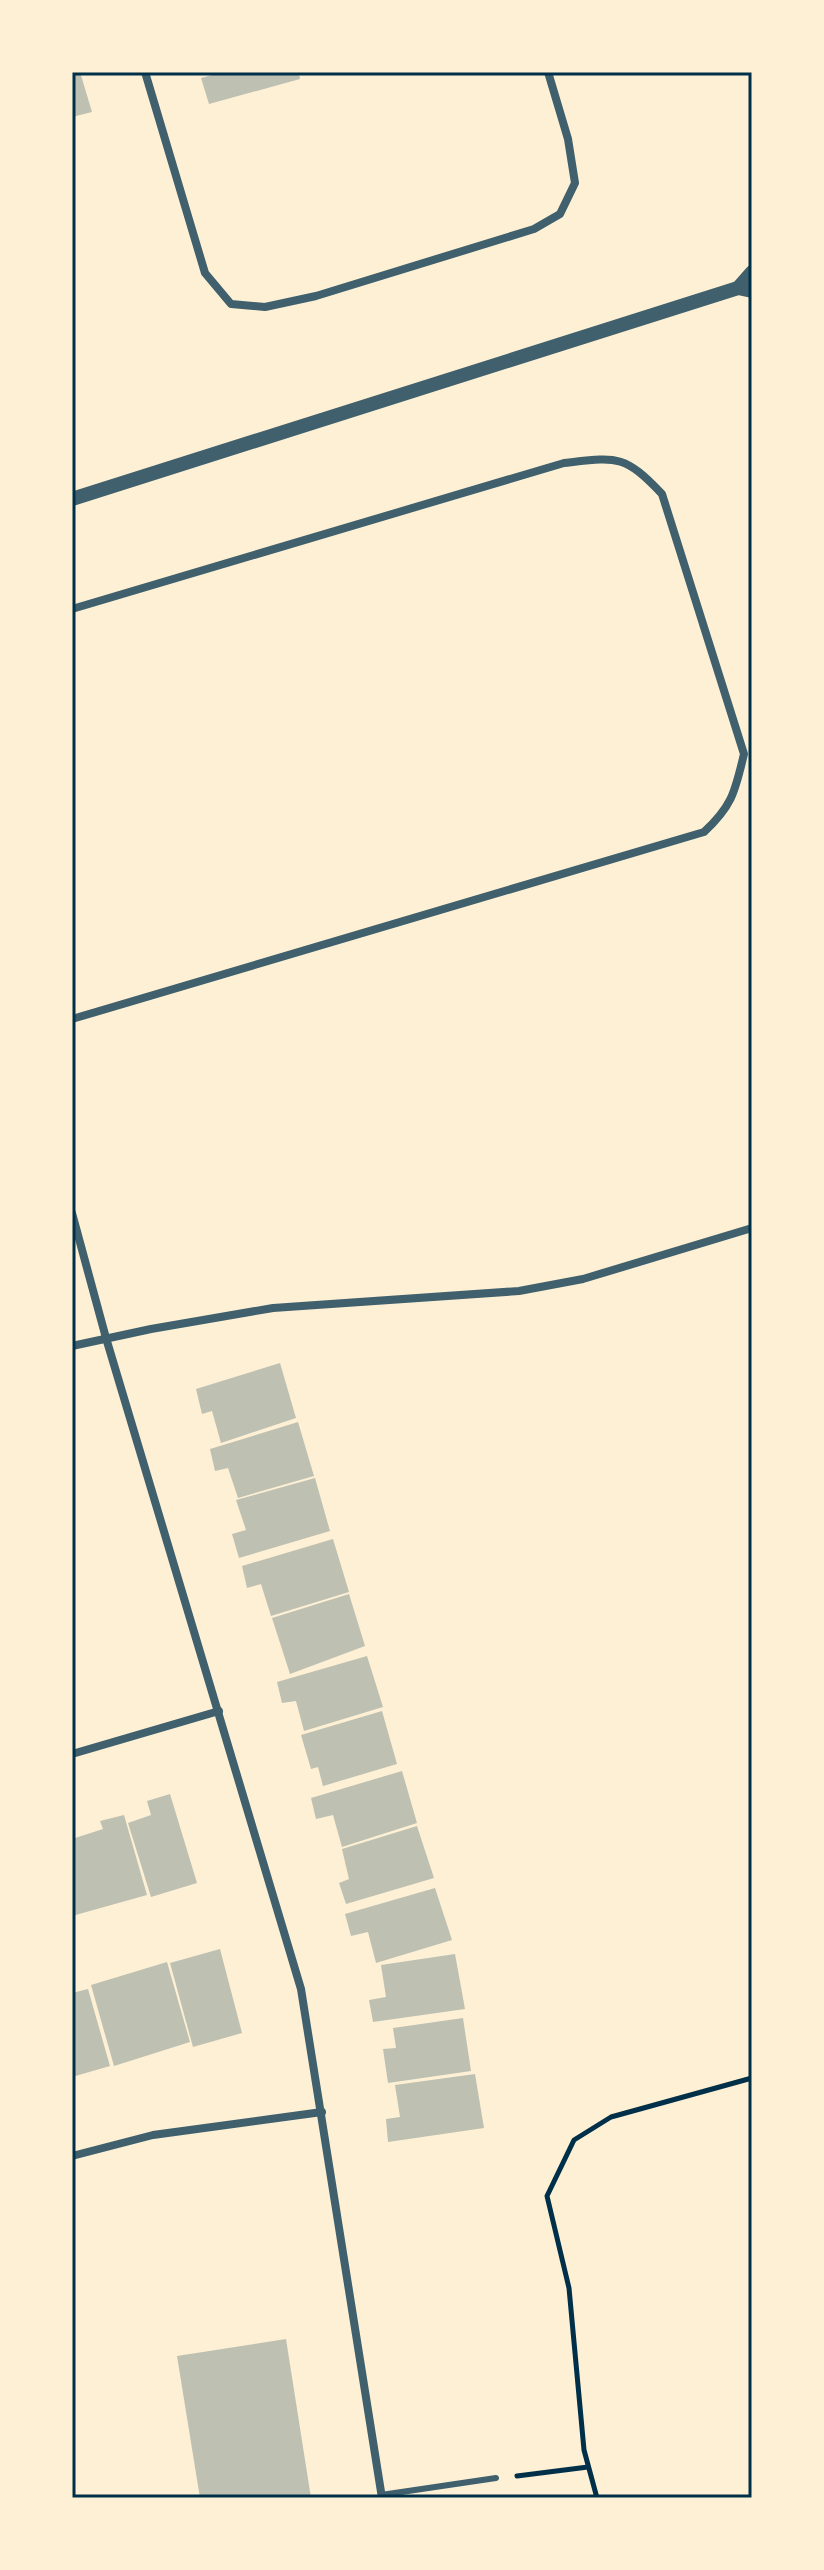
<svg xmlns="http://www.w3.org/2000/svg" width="824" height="2570" viewBox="0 0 824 2570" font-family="'Varela Round',sans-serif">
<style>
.building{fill:#bec0b2}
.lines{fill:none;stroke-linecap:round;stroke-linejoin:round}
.path{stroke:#003049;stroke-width:5}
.service{stroke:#3f606c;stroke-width:6}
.minor{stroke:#3f606c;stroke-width:8}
.tertiary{stroke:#3f606c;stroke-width:14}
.neatline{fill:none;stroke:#003049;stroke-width:3}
</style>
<rect width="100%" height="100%" fill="#fdf0d5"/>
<!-- building -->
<g class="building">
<polygon points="72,72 80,72 92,112 72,117"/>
<polygon points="223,72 299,72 300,79 209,104 201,78"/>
<polygon points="280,1363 296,1418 221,1443 212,1411 202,1414 196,1389"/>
<polygon points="298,1422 314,1476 238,1498 228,1468 215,1471 210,1449"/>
<polygon points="315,1478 330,1531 239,1558 232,1534 246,1530 236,1500"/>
<polygon points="333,1539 349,1592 271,1616 261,1584 247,1588 242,1566"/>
<polygon points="349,1594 365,1646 290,1674 272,1618"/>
<polygon points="367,1656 383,1707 304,1731 296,1701 282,1703 277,1682"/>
<polygon points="382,1711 397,1764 323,1786 318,1767 311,1769 301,1735"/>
<polygon points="402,1771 417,1823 342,1847 333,1815 316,1819 311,1798"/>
<polygon points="170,1794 197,1883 151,1897 128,1823 151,1815 147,1801"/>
<polygon points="124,1815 147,1895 72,1916 72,1839 103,1829 100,1821"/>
<polygon points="417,1826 434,1878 346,1904 339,1883 349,1879 342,1849"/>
<polygon points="435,1888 452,1940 376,1963 368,1932 351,1936 345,1914"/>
<polygon points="220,1949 242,2033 193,2047 170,1963"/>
<polygon points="455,1954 465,2009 373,2022 369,2000 386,1997 381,1965"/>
<polygon points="167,1962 190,2042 114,2066 91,1985"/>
<polygon points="88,1989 110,2066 72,2077 72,1993"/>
<polygon points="463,2018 471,2071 388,2083 383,2049 396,2048 393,2028"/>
<polygon points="475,2074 484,2128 388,2142 386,2119 400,2117 395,2085"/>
<polygon points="286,2339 311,2498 200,2498 177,2356"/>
</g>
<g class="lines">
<!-- path -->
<g class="path">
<polyline points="517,2476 588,2467"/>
<polyline points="597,2498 584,2450 569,2288 547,2196 574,2140 611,2117 752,2078"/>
</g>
<!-- service -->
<polyline class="service" points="381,2495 496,2478"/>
<!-- minor -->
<g class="minor">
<polyline points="145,72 205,273 231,304 265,307 316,296 534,229 560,214 575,183 568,139 548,72"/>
<path d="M72,609l492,-146c53,-6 60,-9 98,31l82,260c-9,37 -11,51 -40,78l-632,187"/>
<polyline points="72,1213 106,1338 301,1989 382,2498"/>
<polyline points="72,1346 151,1329 273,1308 519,1291 583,1279 752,1228"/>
<polyline points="72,1754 219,1711"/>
<polyline points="72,2156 153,2135 322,2112"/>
</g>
<!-- tertiary -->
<g class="tertiary">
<polyline points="738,288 752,272"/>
<polyline points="72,499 738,288 752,291"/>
</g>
</g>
<!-- border -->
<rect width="824" height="2570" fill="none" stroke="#fdf0d5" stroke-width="148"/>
<rect x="74" y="74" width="676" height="2422" class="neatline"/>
</svg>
